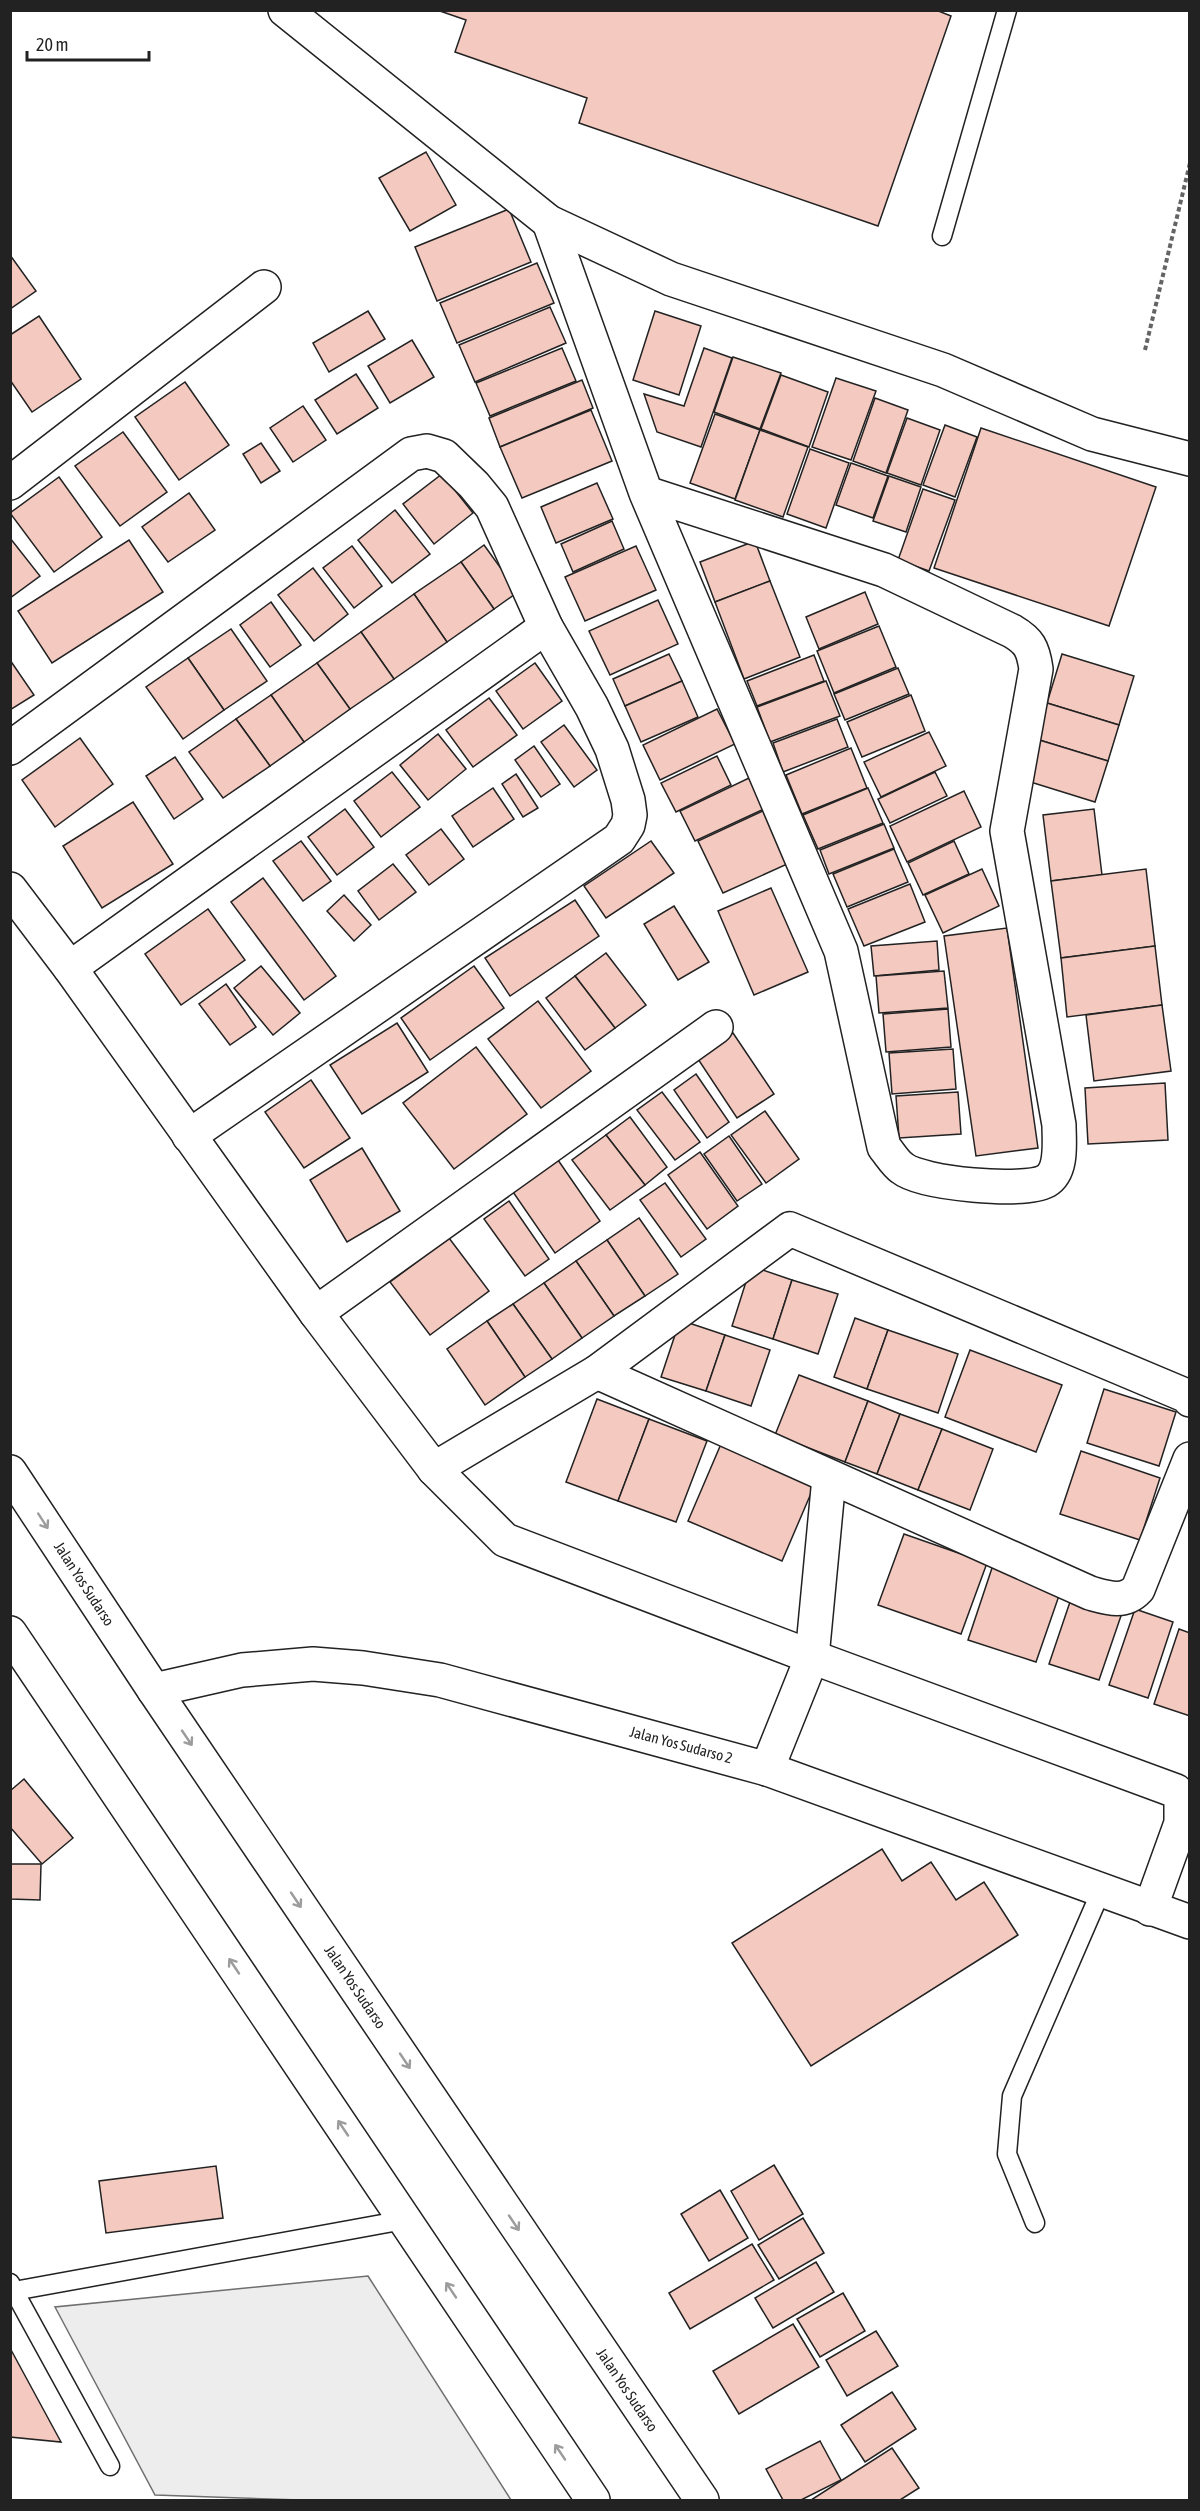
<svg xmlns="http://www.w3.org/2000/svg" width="1200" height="2511" viewBox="0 0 1200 2511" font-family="'Asap Condensed',sans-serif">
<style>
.parking{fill:#ededed;stroke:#6f6f6f;stroke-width:1.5}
.building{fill:#f3c9c0;stroke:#222;stroke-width:1.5}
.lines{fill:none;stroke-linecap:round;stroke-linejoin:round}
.lane-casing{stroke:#222;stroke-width:21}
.street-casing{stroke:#222;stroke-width:36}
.secondary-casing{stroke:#222;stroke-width:36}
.primary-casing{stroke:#222;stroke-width:36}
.path{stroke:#646464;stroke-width:4;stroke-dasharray:4.5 3;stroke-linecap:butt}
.lane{stroke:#fff;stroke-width:18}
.street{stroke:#fff;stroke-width:33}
.secondary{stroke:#fff;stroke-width:33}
.primary{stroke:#fff;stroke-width:33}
.oneway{stroke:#9c9c9c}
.labels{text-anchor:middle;stroke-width:4.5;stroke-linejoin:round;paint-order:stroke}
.street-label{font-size:15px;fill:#222;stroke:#fff}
</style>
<rect width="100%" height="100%" fill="#fff"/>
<!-- parking -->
<polygon class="parking" points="368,2276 511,2500 300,2500 155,2495 55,2307"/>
<!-- building -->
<g class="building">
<polygon points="437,10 936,10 951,16 878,226 579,123 587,98 455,52 466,20"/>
<polygon points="426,152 456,205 410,231 379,178"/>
<polygon points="509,209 531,262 437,301 415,247"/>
<polygon points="10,255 36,291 10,309"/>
<polygon points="537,263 554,303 457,343 440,303"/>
<polygon points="550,307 566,343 475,382 459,345"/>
<polygon points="368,311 385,339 329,372 313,343"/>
<polygon points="655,311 701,326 679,395 633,380"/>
<polygon points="39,316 81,379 32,412 10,380 10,335"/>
<polygon points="412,340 434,377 390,403 368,366"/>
<polygon points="562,348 576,381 490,416 476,383"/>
<polygon points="704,348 732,358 701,447 657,432 644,394 684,406"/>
<polygon points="733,357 781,373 760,429 714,412"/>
<polygon points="356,374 378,408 337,434 315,400"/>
<polygon points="781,375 828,392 809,447 761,429"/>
<polygon points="836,378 876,391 851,460 812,447"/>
<polygon points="582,380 593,408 500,447 489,418"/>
<polygon points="185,382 229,445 179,480 135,417"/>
<polygon points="875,398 908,410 886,473 853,461"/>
<polygon points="303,406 326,440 293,462 270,428"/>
<polygon points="591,410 612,461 522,498 500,447"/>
<polygon points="715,414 760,430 735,499 690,483"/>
<polygon points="907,418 940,430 921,485 887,473"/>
<polygon points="945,425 977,437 955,497 923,485"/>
<polygon points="981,428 1156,487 1109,626 934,568"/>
<polygon points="760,430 808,447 783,517 735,500"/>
<polygon points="123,432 167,492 120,526 75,466"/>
<polygon points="261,443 280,471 261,483 243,454"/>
<polygon points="810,449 849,463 826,528 787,514"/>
<polygon points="851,463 888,476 873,518 836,505"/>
<polygon points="442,474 473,513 434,544 403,504"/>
<polygon points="889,476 921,487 906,532 873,521"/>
<polygon points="59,477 102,537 54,572 10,513"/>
<polygon points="597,483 613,519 556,543 541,507"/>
<polygon points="923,489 955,500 929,571 898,560"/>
<polygon points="189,493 215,530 168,562 142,527"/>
<polygon points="395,510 430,554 392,583 358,540"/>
<polygon points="612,521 624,549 573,572 561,544"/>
<polygon points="10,538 40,576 10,598"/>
<polygon points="129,540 163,592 52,663 18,611"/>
<polygon points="755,541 770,581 715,602 700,562"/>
<polygon points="484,545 518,592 494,609 461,562"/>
<polygon points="352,546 382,586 354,608 323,568"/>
<polygon points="636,546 656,590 585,621 565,577"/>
<polygon points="461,562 494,609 447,642 414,594"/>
<polygon points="313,568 348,614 314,641 278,595"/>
<polygon points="770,581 800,657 744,679 715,602"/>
<polygon points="865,592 878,624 819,649 806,617"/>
<polygon points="414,594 447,642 394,679 361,632"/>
<polygon points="658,600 678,644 610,675 589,631"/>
<polygon points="271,602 301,645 270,667 240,625"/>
<polygon points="879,626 896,667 834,693 817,651"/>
<polygon points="231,629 267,681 224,710 188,658"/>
<polygon points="361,632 394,679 350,709 317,663"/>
<polygon points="669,654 682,681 625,706 613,679"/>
<polygon points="1062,654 1134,676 1119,725 1047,703"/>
<polygon points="814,655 824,681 757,706 747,681"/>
<polygon points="188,658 224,710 183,739 146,687"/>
<polygon points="10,660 34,695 10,710"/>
<polygon points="317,663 350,709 304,742 271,695"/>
<polygon points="535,663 562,701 523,729 496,691"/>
<polygon points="898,668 909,694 845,720 834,694"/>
<polygon points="682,681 698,717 641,742 625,706"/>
<polygon points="826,681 840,716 770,742 757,707"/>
<polygon points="271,695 304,742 270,766 236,719"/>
<polygon points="911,695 925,731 862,757 847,722"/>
<polygon points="489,698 517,735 473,767 446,730"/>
<polygon points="1047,703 1119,725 1108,761 1036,739"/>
<polygon points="717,709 735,744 660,780 643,745"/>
<polygon points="236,719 270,766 223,798 189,752"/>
<polygon points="837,719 848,747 783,772 773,743"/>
<polygon points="564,725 597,770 574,787 541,742"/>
<polygon points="929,732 946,766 881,797 864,762"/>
<polygon points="438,734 466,769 428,800 400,765"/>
<polygon points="80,738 113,784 55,827 22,780"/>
<polygon points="1036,739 1108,761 1095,802 1024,780"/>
<polygon points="534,746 560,784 541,797 515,760"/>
<polygon points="851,748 867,788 802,814 786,775"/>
<polygon points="717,756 731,785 676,812 661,783"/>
<polygon points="175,757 203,799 174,819 146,776"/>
<polygon points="392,772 420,807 381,837 354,801"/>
<polygon points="935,772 947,796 890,823 878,799"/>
<polygon points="516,774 538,808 523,817 502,784"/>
<polygon points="749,778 764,809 695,841 680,811"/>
<polygon points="493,788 514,819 473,847 452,816"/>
<polygon points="868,788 883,823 818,849 803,815"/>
<polygon points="964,791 981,827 907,862 890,826"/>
<polygon points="133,802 173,864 102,908 63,846"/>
<polygon points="769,808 794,861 723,893 698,841"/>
<polygon points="345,809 374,847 337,875 308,837"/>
<polygon points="1094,809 1102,875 1051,881 1043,815"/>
<polygon points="884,824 894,848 829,874 820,850"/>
<polygon points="441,829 464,859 429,885 406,855"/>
<polygon points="301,841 331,881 303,901 273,861"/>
<polygon points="651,841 674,873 606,918 584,886"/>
<polygon points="954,841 969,874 923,895 908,863"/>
<polygon points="894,849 908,882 847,907 833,874"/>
<polygon points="393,864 416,892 379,920 358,891"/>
<polygon points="982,869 999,906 943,933 925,895"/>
<polygon points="1146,869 1155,946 1061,958 1051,881"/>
<polygon points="263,878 336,976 304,1000 231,902"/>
<polygon points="910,884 925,922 864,946 848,909"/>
<polygon points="771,888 808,972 754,995 718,911"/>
<polygon points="344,895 371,925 354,941 327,911"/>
<polygon points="575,900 599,936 510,996 485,958"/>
<polygon points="674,906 709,962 678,980 644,924"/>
<polygon points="208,909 245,960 181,1005 145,954"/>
<polygon points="1007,928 1038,1148 976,1156 944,936"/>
<polygon points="937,941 939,970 874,976 871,946"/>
<polygon points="1155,946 1162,1005 1067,1017 1061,958"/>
<polygon points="606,953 646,1005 615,1028 575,976"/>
<polygon points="261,966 300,1013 273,1035 234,988"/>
<polygon points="474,966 504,1008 430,1060 401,1018"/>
<polygon points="944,971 948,1008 879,1013 876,976"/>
<polygon points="575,976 615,1028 585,1050 546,998"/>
<polygon points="226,984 256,1027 230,1045 199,1004"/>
<polygon points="538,1001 591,1071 541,1108 488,1039"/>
<polygon points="1162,1005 1171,1071 1094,1081 1086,1015"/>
<polygon points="948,1009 951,1047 886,1052 883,1014"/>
<polygon points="397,1023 428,1072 362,1114 330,1065"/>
<polygon points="733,1033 774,1094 737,1118 696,1056"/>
<polygon points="476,1047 527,1114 454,1169 403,1103"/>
<polygon points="953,1049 956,1089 892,1094 889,1053"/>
<polygon points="696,1074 729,1122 707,1138 674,1090"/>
<polygon points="311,1080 350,1138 304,1168 265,1112"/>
<polygon points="1165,1083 1168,1140 1088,1144 1085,1088"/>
<polygon points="662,1092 700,1142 675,1160 637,1110"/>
<polygon points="958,1092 961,1134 899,1138 896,1096"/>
<polygon points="765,1111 799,1159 766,1183 731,1135"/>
<polygon points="630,1117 667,1167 645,1185 606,1135"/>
<polygon points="606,1135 645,1185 610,1210 572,1160"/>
<polygon points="729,1136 762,1184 737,1201 704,1154"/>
<polygon points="362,1148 400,1211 347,1242 310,1180"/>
<polygon points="700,1152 738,1206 707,1229 668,1175"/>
<polygon points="558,1160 600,1221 555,1253 513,1192"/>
<polygon points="665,1183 706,1239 681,1257 640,1200"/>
<polygon points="509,1201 549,1259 525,1276 484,1219"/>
<polygon points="639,1218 678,1274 645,1296 607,1240"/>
<polygon points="449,1238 489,1291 430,1335 390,1282"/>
<polygon points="607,1240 645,1296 614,1316 576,1261"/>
<polygon points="576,1261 614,1316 582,1338 544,1283"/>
<polygon points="751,1266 792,1280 773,1339 732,1326"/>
<polygon points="792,1280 838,1294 818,1354 773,1339"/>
<polygon points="544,1283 582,1338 552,1359 513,1304"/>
<polygon points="513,1304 552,1359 525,1377 487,1321"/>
<polygon points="855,1318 888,1330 867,1389 834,1377"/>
<polygon points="680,1320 725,1335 706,1391 661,1377"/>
<polygon points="487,1321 525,1377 485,1405 447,1349"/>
<polygon points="888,1330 958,1354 938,1413 867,1389"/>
<polygon points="725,1335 770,1350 751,1406 706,1391"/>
<polygon points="970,1350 1062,1385 1036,1452 945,1417"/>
<polygon points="799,1375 868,1401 845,1462 775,1435"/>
<polygon points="1104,1389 1176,1412 1159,1466 1087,1443"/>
<polygon points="597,1399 649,1419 618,1501 566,1482"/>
<polygon points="868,1401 900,1414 877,1474 845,1462"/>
<polygon points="900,1414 942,1429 918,1490 877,1474"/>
<polygon points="649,1419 707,1441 676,1522 618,1501"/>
<polygon points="942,1429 993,1449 970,1510 918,1490"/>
<polygon points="721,1444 815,1484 782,1561 688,1521"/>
<polygon points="1081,1451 1160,1478 1140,1540 1060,1514"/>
<polygon points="904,1534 987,1563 961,1634 878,1605"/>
<polygon points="993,1565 1062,1587 1036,1662 968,1640"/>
<polygon points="1073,1593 1123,1610 1099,1680 1049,1664"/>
<polygon points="1135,1609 1173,1622 1148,1698 1109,1685"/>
<polygon points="1179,1629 1190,1633 1190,1716 1154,1704"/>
<polygon points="24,1779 73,1838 42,1864 10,1827 10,1791"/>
<polygon points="882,1849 902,1881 931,1862 956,1900 984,1882 1018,1935 811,2066 732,1943"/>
<polygon points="10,1864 41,1864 40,1900 10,1899"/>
<polygon points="774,2165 803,2214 759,2240 731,2191"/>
<polygon points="216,2166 223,2218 106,2233 99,2181"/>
<polygon points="720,2190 748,2238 709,2261 681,2214"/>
<polygon points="803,2218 824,2253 779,2279 758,2245"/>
<polygon points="752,2244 774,2280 690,2329 669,2293"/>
<polygon points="816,2262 834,2292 773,2328 755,2298"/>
<polygon points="843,2293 865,2331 820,2357 797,2319"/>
<polygon points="793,2324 819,2367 739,2414 713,2371"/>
<polygon points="876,2331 898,2366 847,2396 826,2360"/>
<polygon points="10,2348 61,2442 10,2437"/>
<polygon points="892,2392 916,2429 865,2462 841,2425"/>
<polygon points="820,2441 841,2480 801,2500 783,2500 766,2469"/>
<polygon points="892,2448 919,2488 900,2500 811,2500"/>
</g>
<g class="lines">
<!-- lane casing -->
<g class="lane-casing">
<g id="lane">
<polyline points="942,236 1007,10"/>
<polyline points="1035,2223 1007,2154 1012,2096 1101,1891"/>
<polyline points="10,2283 14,2291 404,2220"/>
<polyline points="14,2291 110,2466"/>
</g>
</g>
<!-- street casing -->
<g class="street-casing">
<g id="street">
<polyline points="285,10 549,222 671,279 943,370 1092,434 1190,459"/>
<path d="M549,222l97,271 238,77 128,61c17,10 21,17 24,38l-29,162 52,294c0,17 4,46 -13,56 -22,12 -124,3 -144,-13 -7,-5 -12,-14 -18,-21l-43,-196 -195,-458"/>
<polyline points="10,483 264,287"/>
<polyline points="10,748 411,454 427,451 444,456 474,485 492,507 546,627 592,707 612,749 628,800 630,815 628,825 619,839 189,1136"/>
<polyline points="10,889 70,968 316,1313 434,1469 505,1540 812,1657 1176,1791 1181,1799 1181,1823 1150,1909"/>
<polyline points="70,968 546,627"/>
<polyline points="316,1313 716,1027"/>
<path d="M597,1372l493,221c18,5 34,11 48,-4l52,-130"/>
<polyline points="434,1469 597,1372 790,1229 1187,1396 1190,1400"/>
<polyline points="767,1769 812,1657 829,1478"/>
</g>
</g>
<!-- secondary casing -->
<g class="secondary-casing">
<polyline id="secondary" points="154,1690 242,1670 313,1664 363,1668 440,1680 767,1769 1190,1922"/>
</g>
<!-- primary casing -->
<g class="primary-casing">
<g id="primary">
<polyline points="10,1472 154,1690 702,2500"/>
<polyline points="10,1633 593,2500"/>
</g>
</g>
<!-- path -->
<polyline class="path" points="1145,350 1190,163"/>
<!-- lane -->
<use href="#lane" class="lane"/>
<!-- street -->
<use href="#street" class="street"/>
<!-- secondary -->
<use href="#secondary" class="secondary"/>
<!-- primary -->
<use href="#primary" class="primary"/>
</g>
<!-- one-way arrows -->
<defs><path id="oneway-shaft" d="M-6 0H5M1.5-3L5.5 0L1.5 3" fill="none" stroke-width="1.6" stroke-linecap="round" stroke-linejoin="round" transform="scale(1.5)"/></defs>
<g class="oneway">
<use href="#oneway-shaft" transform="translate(43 1521) rotate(57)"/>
<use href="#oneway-shaft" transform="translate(187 1738) rotate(56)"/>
<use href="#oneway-shaft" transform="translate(296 1900) rotate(56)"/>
<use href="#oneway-shaft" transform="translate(234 1966) rotate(-124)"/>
<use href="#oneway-shaft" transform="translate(405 2061) rotate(56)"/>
<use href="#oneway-shaft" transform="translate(343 2128) rotate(-124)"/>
<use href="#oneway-shaft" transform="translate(514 2223) rotate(56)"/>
<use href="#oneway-shaft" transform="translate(451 2290) rotate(-124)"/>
<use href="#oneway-shaft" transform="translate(560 2452) rotate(-124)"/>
</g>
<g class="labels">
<!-- street labels -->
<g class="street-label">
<text transform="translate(84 1584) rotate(57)" y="5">Jalan Yos Sudarso</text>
<text transform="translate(681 1745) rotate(15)" y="5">Jalan Yos Sudarso 2</text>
<text transform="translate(355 1987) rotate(56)" y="5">Jalan Yos Sudarso</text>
<text transform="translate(627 2390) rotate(56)" y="5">Jalan Yos Sudarso</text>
</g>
</g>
<!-- border -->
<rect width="1200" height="2511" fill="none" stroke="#222222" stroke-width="24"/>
<!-- scale -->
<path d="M27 51v9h122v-9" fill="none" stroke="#222222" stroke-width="3"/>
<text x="36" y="51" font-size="18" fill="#222222" stroke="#ffffff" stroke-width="4.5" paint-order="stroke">20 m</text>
</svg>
